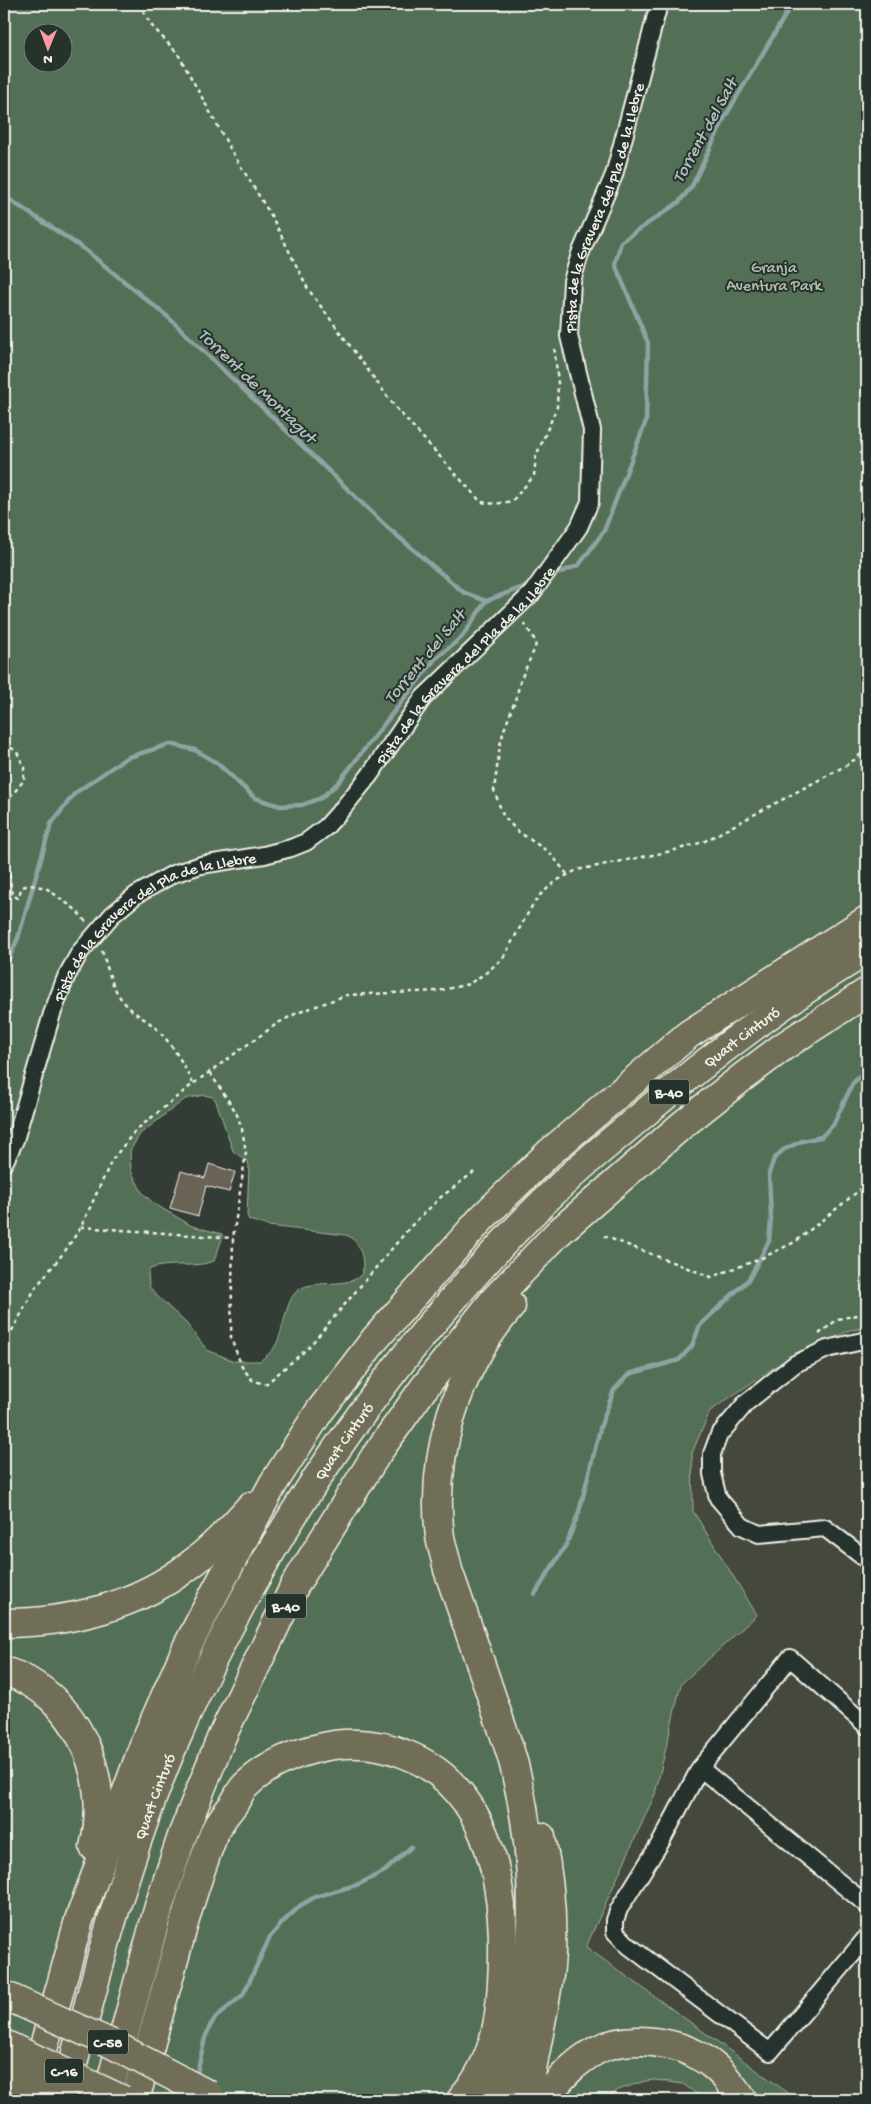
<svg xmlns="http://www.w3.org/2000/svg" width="871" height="2104" viewBox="0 0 871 2104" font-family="'Gochi Hand',sans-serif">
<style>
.built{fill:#44493e}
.green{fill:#536f56;stroke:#a4b09f;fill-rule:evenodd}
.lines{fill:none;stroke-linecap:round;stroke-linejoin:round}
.stream{stroke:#91a2a3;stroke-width:4.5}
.building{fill:#6b6454;stroke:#f4f1e8}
.street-casing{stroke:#f4f1e8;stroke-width:20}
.highway-casing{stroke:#f4f1e8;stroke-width:31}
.path{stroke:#f4f1e8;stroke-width:2.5;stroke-dasharray:4 4;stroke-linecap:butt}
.street{stroke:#26332d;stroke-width:16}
.highway{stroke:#716e59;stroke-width:28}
.highway-bridge-casing{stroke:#f4f1e8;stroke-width:31;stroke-linecap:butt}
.highway-bridge{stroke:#716e59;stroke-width:28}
.labels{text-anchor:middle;stroke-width:4;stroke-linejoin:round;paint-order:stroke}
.shield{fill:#26332d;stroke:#b6b8b0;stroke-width:1}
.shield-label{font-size:15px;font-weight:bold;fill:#f4f1e8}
.street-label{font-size:16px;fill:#f4f1e8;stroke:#26332d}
.park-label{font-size:16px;fill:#b4bdae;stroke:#26332d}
.water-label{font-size:18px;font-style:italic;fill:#b2bdba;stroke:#26332d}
</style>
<rect width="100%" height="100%" fill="#343d35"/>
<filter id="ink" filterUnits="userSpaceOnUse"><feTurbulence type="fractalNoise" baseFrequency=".02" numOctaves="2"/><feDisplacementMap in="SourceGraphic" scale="10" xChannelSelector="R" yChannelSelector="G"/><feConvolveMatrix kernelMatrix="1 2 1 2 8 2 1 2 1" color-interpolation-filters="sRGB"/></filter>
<g filter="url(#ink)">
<!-- built -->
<g class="built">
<polygon points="867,1328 867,2088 848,2100 798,2100 585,1947 655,1794 681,1684 757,1615 693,1511 692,1453 710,1411 776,1366 850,1330"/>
<polygon points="655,2080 683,2084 705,2100 604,2100 618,2090 645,2081"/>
</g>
<!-- green -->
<path class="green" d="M4,4h863v1324l-17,2 -74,36 -66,45 -18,42 1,58 64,104 -76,69 -26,110 -69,153 212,153h-93l-22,-16 -28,-4 -10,1 -27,9 -14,10h-600zM32,32h30v30h-30zM204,1095l9,2 3,4 17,50 15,11 1,4 -2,49 2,5 19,6 78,9c14,5 19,25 16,38 -9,16 -46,6 -62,16 -16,9 -15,43 -26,59 -3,5 -10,9 -14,13h-26l-27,-11 -21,-27 -29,-27 -8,-10 -1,-13 2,-4c21,-8 43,0 64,-8l8,-22v-5l-30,-8 -39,-23 -11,-11 -11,-21 -1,-20 10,-17 45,-35z"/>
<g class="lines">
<!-- stream -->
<g class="stream">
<polyline points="4,196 84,249 168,317 387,527 463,592 486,601"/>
<polyline points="552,576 579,565 604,531 646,421 648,343 615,264 621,242 679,202 692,186 725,117 792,4"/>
<polyline points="4,970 18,938 51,824 75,793 126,758 170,744 195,750 217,763 255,798 280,806 302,805 321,798 338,783 435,659 462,637 486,601 531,584"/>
<polyline points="535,1594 567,1543 579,1512 601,1425 614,1390 629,1374 679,1360 692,1346 700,1325 749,1279 769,1241 771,1219 769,1173 774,1159 783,1150 802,1141 821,1137 833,1125 853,1083 867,1070"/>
<polyline points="196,2077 205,2038 210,2026 216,2017 243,1995 270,1937 283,1922 301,1905 315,1897 359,1884 385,1871 411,1847"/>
</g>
</g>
<!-- building -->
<polygon class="building" points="209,1164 235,1172 229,1192 206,1186 198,1216 170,1208 181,1171 205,1178"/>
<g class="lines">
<!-- street casing -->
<g class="street-casing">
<g id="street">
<path id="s1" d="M4,1163l11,-23 37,-126 14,-37 14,-25 32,-37 24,-20 37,-21 28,-9 63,-10 27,-7 15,-6 20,-15 17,-19 26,-32 54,-78 109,-105 47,-66 11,-25 2,-72 -23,-94 3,-55 8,-27 34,-79 45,-171"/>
<polyline points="867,1340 827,1349 795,1364 746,1403 719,1435 712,1454 712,1474 718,1498 742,1526 759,1534 825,1528 867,1560"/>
<polyline points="867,1726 790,1658 700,1768 662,1840 619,1909 615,1920 615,1932 629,1946 770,2052 867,1937"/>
<polyline points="700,1768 867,1905"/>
</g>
</g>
<!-- highway casing -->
<g class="highway-casing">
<g id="highway">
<path d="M4,1623c66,0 133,-17 186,-58 23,-17 42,-38 61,-59"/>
<path d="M4,1671c73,22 108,106 90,176"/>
<path id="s2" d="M64,2099c30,-117 60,-235 106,-346 65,-155 152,-297 259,-426 41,-48 82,-95 128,-138 24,-24 51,-45 77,-67 73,-63 150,-122 233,-171"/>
<polyline points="29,2100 79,1920 145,1742 187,1647 212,1598 273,1484 319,1412 375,1339 482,1218 549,1153 689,1034 867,920"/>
<polyline points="106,2100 159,1906 182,1836 222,1736 295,1585 376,1455 423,1389 494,1300 558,1233 681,1126 744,1076 784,1046 867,992"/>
<path d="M135,2100c14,-49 27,-99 41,-148 9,-34 19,-67 31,-100 3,-8 6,-17 10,-25 5,-8 10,-15 16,-22 4,-6 7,-14 12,-19 25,-24 57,-36 89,-41 24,-3 49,0 71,9 82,32 99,124 98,202 -1,55 -5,102 -42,144"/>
<path d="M496,2100c43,-105 45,-226 18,-335 -5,-20 -13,-39 -19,-58 -15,-46 -31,-91 -47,-137 -2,-11 -6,-22 -8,-33 -10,-82 17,-169 71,-231"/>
<path d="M527,2100c6,-44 18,-88 23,-133 4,-44 0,-86 -9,-130"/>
<path d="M546,2100c11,-20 30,-39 51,-50 31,-16 82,-9 110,11 15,10 25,24 36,39"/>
</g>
</g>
<!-- path -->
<g class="path">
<polyline points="139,4 152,26 178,54 232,152 272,217 308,289 396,408 481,502 495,504 512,501 534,476 536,456 557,407 558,383 554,345"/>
<polyline points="524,623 536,642 535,648 521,679 516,698 504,730 500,745 494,790 503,815 516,830 550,853 567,874"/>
<polyline points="4,743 17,752 24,767 24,780 4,805"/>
<polyline points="4,843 6,849 12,895 18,898 22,887 30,885 46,888 76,910 86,922"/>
<path d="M102,951c6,17 9,36 21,50 11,14 22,17 33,27 16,16 27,35 37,55"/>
<polyline points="210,1073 236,1112 242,1129 246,1152 233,1238 231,1338 242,1367 253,1381 266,1384 308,1348 411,1226 441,1197 474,1172"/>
<polyline points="81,1227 233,1238"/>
<polyline points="604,1236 711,1277 760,1259 795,1242 867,1184"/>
<polyline points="819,1334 838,1319 867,1313"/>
<polyline points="4,1345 36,1287 65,1251 81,1227 112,1160 135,1131 162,1109 193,1084 244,1047 278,1023 297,1013 347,995 438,991 469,984 487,972 503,958 532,906 540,895 556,881 577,870 672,851 703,842 845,766 857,758 867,747"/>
</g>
<!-- street -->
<use href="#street" class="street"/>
<!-- highway -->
<use href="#highway" class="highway"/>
<!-- highway-bridge casing -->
<g class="highway-bridge-casing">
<g id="highway-bridge">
<polyline points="4,1995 108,2042 209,2095"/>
<polyline points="4,2044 123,2100"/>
<polyline points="4,2073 62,2100"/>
</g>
</g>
<!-- highway-bridge -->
<use href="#highway-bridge" class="highway-bridge"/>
</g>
</g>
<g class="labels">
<!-- shield labels -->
<g class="shield">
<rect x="649" y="1079.5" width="40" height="25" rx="4"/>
<rect x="266" y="1593.5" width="40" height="25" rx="4"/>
<rect x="88" y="2029.5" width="40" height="25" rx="4"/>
<rect x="45" y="2058.5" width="38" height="25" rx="4"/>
</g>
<g class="shield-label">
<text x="669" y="1097">B-40</text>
<text x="286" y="1611">B-40</text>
<text x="108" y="2047">C-58</text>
<text x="64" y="2076">C-16</text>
</g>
<!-- street labels -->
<g class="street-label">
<text dy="6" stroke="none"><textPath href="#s1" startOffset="1234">Pista de la Gravera del Pla de la Llebre</textPath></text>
<text dy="6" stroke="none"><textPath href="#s1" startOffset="724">Pista de la Gravera del Pla de la Llebre</textPath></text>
<text dy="6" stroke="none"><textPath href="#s1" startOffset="302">Pista de la Gravera del Pla de la Llebre</textPath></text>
<text dy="6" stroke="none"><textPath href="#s2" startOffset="1290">Quart Cinturó</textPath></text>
<text dy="6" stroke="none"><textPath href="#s2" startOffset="720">Quart Cinturó</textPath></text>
<text dy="6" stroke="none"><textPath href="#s2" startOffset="316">Quart Cinturó</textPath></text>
</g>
<!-- park labels -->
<g class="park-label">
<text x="774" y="272">Granja<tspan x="774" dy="18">Aventura Park</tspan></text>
</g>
<!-- water labels -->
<g class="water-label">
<text transform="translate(704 130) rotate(-61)" y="6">Torrent del Salt</text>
<text transform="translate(258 385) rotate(44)" y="6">Torrent de Montagut</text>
<text transform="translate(424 656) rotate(-50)" y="6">Torrent del Salt</text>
</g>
</g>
<!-- margin -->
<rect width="871" height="2104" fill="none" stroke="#26332d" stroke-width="20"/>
<rect x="10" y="10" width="851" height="2084" fill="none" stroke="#f4f1e8" stroke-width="2" filter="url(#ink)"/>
<!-- north arrow -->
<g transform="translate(48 48) rotate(181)"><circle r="24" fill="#26332d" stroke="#787f78"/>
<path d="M0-4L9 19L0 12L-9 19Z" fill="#ff9aa2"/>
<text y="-8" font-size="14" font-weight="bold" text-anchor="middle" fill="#f4f1e8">N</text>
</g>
</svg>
